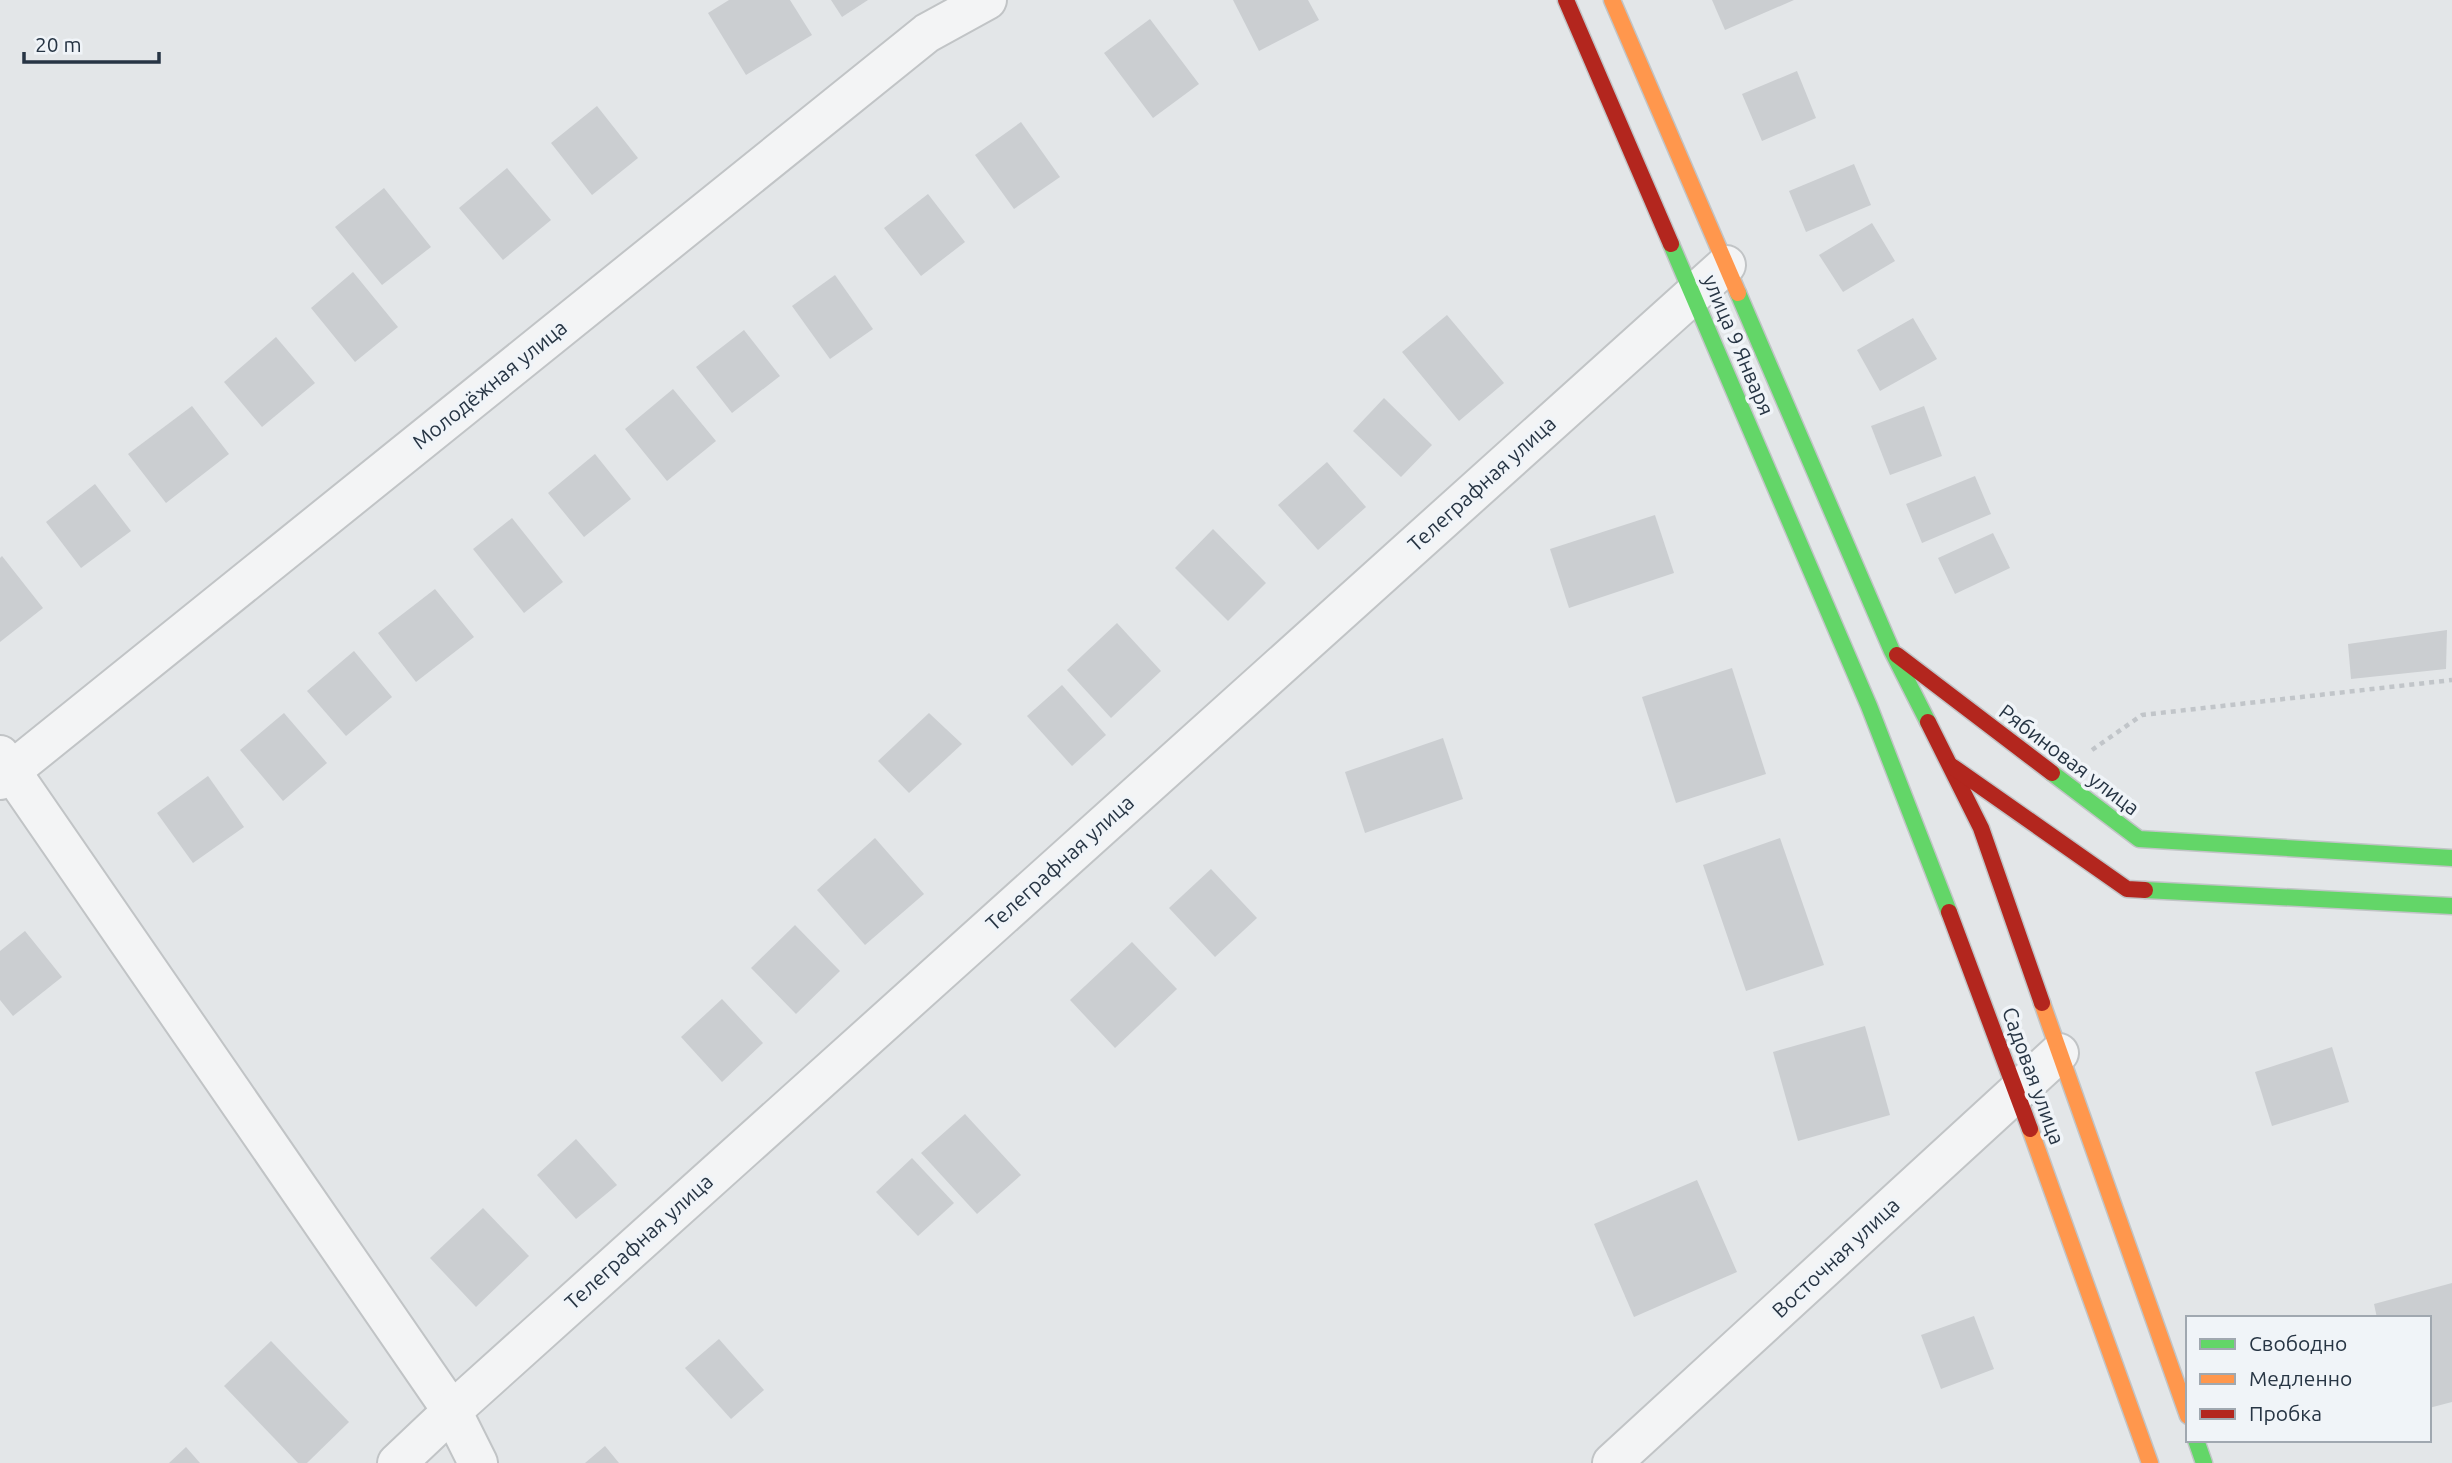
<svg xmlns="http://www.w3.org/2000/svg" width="2452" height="1463" viewBox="0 0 2452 1463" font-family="Ubuntu,sans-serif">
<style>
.building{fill:#cbced1}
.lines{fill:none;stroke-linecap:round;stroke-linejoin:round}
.street-casing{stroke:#c1c4c6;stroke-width:42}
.fast-casing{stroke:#c1c4c6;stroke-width:19}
.slow-casing{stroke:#c1c4c6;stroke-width:19}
.jam-casing{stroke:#c1c4c6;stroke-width:19}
.path{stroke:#c1c5c9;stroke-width:4.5;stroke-dasharray:5 5;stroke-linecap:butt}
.street{stroke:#f3f4f5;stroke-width:38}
.fast{stroke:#63d668;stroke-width:16}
.slow{stroke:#ff974d;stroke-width:16}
.jam{stroke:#b3261e;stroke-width:16}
.labels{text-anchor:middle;stroke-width:7;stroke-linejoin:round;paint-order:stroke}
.street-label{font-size:21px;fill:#273544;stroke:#f0f4f8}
</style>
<rect width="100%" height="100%" fill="#e3e6e8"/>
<!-- building -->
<g class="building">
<polygon points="729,0 790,0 812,35 746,75 708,13"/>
<polygon points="831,0 868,0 842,17"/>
<polygon points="1233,0 1308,0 1319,20 1259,51"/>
<polygon points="1712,0 1794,0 1725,30"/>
<polygon points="1150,19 1199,84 1153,118 1104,53"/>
<polygon points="1797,71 1816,118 1762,141 1742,94"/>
<polygon points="597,106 638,158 592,195 551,143"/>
<polygon points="1021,122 1060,177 1014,209 975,155"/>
<polygon points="1854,164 1871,205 1806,232 1789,191"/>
<polygon points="507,168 551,220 503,260 459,208"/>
<polygon points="384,188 431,247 382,285 335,227"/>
<polygon points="928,194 965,242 921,276 884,228"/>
<polygon points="1872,223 1895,261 1843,292 1819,255"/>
<polygon points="353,272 398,327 355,362 311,308"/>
<polygon points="835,275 873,329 830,359 792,306"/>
<polygon points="1447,315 1504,383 1459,421 1402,352"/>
<polygon points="1913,318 1937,359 1880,391 1857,350"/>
<polygon points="744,330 780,376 732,413 696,367"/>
<polygon points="276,337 315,383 262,427 224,382"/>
<polygon points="673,389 716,441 667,481 625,429"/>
<polygon points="1384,398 1432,445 1401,477 1353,431"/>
<polygon points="192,406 229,454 166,503 128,454"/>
<polygon points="1924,406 1942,456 1890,475 1871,426"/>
<polygon points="595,454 631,499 584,537 548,493"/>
<polygon points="1327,462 1366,507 1318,550 1278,505"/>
<polygon points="1975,476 1991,514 1922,543 1906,504"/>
<polygon points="95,484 131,531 81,568 46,522"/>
<polygon points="1655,515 1674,573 1569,608 1550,549"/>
<polygon points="512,518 563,582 524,613 473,549"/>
<polygon points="1213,529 1266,583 1228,621 1175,568"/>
<polygon points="1993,533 2010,568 1955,594 1938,558"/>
<polygon points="2,556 43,608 0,642 0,558"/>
<polygon points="435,589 474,637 416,682 378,633"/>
<polygon points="1117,623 1161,671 1111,718 1067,670"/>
<polygon points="2447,630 2446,669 2351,679 2348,644"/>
<polygon points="354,651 392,697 346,736 307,691"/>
<polygon points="1732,668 1766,774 1676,803 1642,697"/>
<polygon points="1062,685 1106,735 1072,766 1027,716"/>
<polygon points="284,713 327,763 283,801 240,750"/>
<polygon points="929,713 962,744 909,793 878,761"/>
<polygon points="1443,738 1463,799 1365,833 1345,772"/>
<polygon points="208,776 244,827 193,863 157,813"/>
<polygon points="875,838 924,894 865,945 817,890"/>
<polygon points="1780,838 1824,965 1746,991 1703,865"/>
<polygon points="1211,869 1257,918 1215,957 1169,908"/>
<polygon points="795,925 840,971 796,1014 751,968"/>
<polygon points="25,931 62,977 13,1016 0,1000 0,951"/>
<polygon points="1132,942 1177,989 1115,1048 1070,1000"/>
<polygon points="722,999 763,1043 722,1082 681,1037"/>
<polygon points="1865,1026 1890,1115 1798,1141 1773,1052"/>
<polygon points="2332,1047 2349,1102 2272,1126 2255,1072"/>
<polygon points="965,1114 1021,1175 977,1214 921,1153"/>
<polygon points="576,1139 617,1185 576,1219 537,1175"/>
<polygon points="912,1158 954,1203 918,1236 876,1192"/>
<polygon points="1697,1180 1737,1272 1634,1317 1594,1224"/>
<polygon points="483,1208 529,1256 476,1307 430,1258"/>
<polygon points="2452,1283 2452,1402 2429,1408 2429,1318 2377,1318 2374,1304"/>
<polygon points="1974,1316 1994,1369 1941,1389 1921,1335"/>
<polygon points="719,1339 764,1390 731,1419 685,1368"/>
<polygon points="271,1341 349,1422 307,1463 298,1463 224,1386"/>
<polygon points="605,1446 619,1463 585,1463"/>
<polygon points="186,1447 200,1463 169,1463"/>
</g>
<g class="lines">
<!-- street casing -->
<g class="street-casing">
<g id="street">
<polyline points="0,755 452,1411 478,1463"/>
<polyline points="0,780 927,33 987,0"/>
<polyline points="397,1463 452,1411 1726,265"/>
<polyline points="1612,1463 2059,1053"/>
</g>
</g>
<!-- fast casing -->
<g class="fast-casing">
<g id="fast">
<polyline points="1671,244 1869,706 1949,912"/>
<polyline points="1738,293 1892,651 1928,722"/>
<polyline points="2052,773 2139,839 2452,858"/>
<polyline points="2145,890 2452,906"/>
<polyline points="2196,1440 2204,1463"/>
</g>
</g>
<!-- slow casing -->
<g class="slow-casing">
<g id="slow">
<polyline points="1612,0 1738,293"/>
<polyline points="2042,1003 2188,1416"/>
<polyline points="2030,1129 2150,1463"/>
</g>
</g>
<!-- jam casing -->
<g class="jam-casing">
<g id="jam">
<polyline points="1566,0 1671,244"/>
<polyline points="1897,655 2052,773"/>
<polyline points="1928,722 1981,828 2042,1003"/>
<polyline points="1953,767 2127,889 2145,890"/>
<polyline points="1949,912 2030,1129"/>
</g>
</g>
<!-- path -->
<polyline class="path" points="2092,750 2142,715 2452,680"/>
<!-- street -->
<use href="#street" class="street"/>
<!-- fast -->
<use href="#fast" class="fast"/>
<!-- slow -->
<use href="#slow" class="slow"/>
<!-- jam -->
<use href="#jam" class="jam"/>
</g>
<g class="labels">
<!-- street labels -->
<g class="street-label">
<text transform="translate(1738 345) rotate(67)" y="7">улица 9 Января</text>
<text transform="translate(490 385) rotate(-39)" y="7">Молодёжная улица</text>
<text transform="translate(1482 484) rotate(-42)" y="7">Телеграфная улица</text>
<text transform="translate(2069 760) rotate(37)" y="7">Рябиновая улица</text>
<text transform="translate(1060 863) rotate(-42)" y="7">Телеграфная улица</text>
<text transform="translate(2033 1076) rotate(70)" y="7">Садовая улица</text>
<text transform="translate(639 1242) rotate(-42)" y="7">Телеграфная улица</text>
<text transform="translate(1836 1258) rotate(-43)" y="7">Восточная улица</text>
</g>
</g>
<!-- legend -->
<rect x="2186" y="1316" width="245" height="126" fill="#f0f4f8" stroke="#a0a8b0" stroke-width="2"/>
<rect x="2200" y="1339" width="35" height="10" fill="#63d668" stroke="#a0a8b0" stroke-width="2"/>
<text x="2249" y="1351" font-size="21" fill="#273544">Свободно</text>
<rect x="2200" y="1374" width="35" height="10" fill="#ff974d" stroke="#a0a8b0" stroke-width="2"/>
<text x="2249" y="1386" font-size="21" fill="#273544">Медленно</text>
<rect x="2200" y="1409" width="35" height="10" fill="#b3261e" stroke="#a0a8b0" stroke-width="2"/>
<text x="2249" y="1421" font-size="21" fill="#273544">Пробка</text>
<!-- scale -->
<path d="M24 52v10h135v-10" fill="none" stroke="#273544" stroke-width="3.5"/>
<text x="35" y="52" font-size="21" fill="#273544" stroke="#f0f4f8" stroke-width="5" paint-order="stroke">20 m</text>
</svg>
